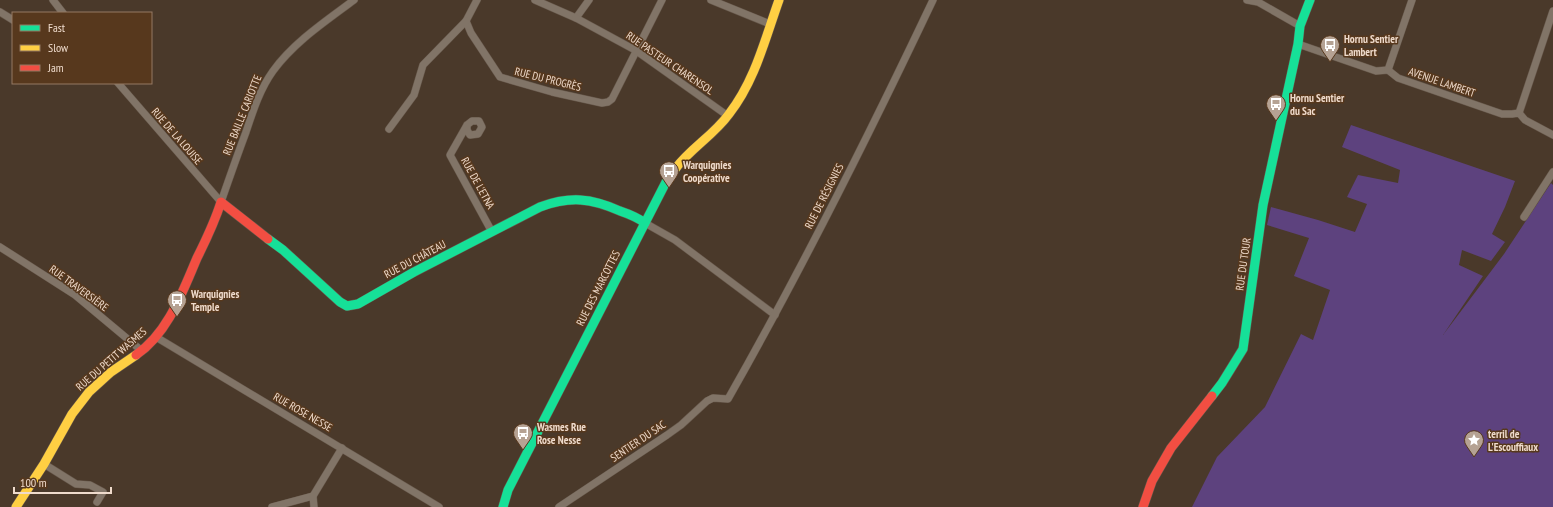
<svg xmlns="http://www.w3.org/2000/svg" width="1553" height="507" viewBox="0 0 1553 507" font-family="'PT Sans Narrow',sans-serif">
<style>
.green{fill:#5d427e}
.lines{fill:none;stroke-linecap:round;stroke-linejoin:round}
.street-casing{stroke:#67584b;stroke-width:8}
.fast-casing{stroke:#67584b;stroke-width:10}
.slow-casing{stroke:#67584b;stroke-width:10}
.jam-casing{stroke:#67584b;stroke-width:10}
.street{stroke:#817467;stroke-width:7}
.fast{stroke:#16e098;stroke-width:9}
.slow{stroke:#ffcf43;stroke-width:9}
.jam{stroke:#f24e42;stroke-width:9}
.labels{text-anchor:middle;stroke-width:3;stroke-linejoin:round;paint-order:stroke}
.poi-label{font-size:11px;font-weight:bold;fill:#efdbcc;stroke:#57381d;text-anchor:start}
.street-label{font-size:11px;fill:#efdbcc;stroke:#57381d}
</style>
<rect width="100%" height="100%" fill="#4a392a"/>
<!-- green -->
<polygon class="green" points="1351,125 1515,181 1505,207 1492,234 1505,242 1491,261 1462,250 1459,265 1483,276 1443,335 1504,254 1551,183 1553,185 1553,507 1192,507 1217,457 1265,407 1301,334 1313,340 1330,290 1294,276 1309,238 1267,225 1271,207 1318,220 1355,232 1367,204 1347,197 1358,175 1398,183 1400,170 1342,147"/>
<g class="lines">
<!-- street casing -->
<g class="street-casing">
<g id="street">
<polyline points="53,0 63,13"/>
<polyline points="477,0 466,21 471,33 500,77 552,92 602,103 608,102 612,99 662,0"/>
<polyline points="535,0 576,18 589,0"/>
<polyline points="711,0 770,24"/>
<polyline points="1247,0 1258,2 1300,26"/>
<polyline points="0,12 13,20"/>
<polyline points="576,18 635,50 728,116"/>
<polyline points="1298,44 1376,71 1388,70 1398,78 1502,114 1512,114 1519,113 1525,120 1553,135"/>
<polyline points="1388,70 1412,0"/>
<path d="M118,83l103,119c8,-23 16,-46 25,-70 7,-21 14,-43 27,-61 21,-29 53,-50 81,-71"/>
<polyline points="1519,113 1553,11"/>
<polyline points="467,125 467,130 470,135 478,134 482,127 479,121 472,121 467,125 450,155 492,232"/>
<polyline points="389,129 414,95 423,65 466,21"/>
<polyline points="1524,217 1553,172"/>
<polyline points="645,223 675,240 775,315"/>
<polyline points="0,247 75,295 142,351"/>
<polyline points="156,337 439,507"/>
<polyline points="44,464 76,484 90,485 103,492 97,502"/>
<polyline points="272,507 313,496"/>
<polyline points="314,507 313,496 342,448"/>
<path d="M559,507l108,-72 14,-10 26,-24 6,-3 15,1c74,-130 141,-264 205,-399"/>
</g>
</g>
<!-- fast casing -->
<g class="fast-casing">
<g id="fast">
<path d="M268,239l15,11 57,52 7,4 11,-2 56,-32 126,-65c30,-11 51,-9 80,4 9,3 18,7 25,12"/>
<polyline points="1212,396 1222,383 1243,349 1263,205 1298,44 1300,26 1310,0"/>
<polyline points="503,507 508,490 666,182 676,168"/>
</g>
</g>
<!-- slow casing -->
<g class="slow-casing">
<g id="slow">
<path d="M676,168c15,-20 38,-33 53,-54 26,-33 36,-75 50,-114"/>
<polyline points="16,507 44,464 72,414 89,392 111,372 136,355"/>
</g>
</g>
<!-- jam casing -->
<g class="jam-casing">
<g id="jam">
<path d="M136,355c32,-22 46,-62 61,-97 9,-18 18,-37 24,-56l47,37"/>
<polyline points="1143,507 1152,481 1171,448 1212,396"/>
</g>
</g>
<!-- street -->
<use href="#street" class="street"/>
<!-- fast -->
<use href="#fast" class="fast"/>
<!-- slow -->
<use href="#slow" class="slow"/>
<!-- jam -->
<use href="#jam" class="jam"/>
</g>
<!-- icons -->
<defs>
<g id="bus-pin" transform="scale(1)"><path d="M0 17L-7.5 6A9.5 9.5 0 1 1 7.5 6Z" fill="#b5a293" stroke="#57381d"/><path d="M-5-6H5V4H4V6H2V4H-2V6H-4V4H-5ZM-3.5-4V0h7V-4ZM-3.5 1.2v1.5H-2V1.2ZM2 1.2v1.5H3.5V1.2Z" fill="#fff"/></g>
<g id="sight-pin" transform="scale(1)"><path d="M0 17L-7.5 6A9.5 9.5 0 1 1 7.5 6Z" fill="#b5a293" stroke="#57381d"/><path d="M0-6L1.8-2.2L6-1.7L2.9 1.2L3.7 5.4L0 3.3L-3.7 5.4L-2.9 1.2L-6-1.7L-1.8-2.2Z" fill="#fff"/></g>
</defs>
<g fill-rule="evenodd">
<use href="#bus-pin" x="1330" y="45"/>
<use href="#bus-pin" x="1276" y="104"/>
<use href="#bus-pin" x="669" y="171"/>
<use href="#bus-pin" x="177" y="300"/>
<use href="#bus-pin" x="523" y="433"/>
<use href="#sight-pin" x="1474" y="440"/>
</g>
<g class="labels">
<!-- poi labels -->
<g class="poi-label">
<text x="1344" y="43">Hornu Sentier<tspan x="1344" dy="13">Lambert</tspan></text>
<text x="1290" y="102">Hornu Sentier<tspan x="1290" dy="13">du Sac</tspan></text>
<text x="683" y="169">Warquignies<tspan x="683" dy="13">Coopérative</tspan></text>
<text x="191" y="298">Warquignies<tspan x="191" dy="13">Temple</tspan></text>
<text x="537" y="431">Wasmes Rue<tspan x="537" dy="13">Rose Nesse</tspan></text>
<text x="1488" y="438">terril de<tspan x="1488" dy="13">L'Escouffiaux</tspan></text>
</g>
<!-- street labels -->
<g class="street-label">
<text transform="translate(670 63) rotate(34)" y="4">RUE PASTEUR CHARENSOL</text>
<text transform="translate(548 79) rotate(14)" y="4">RUE DU PROGRÈS</text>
<text transform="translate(1442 82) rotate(19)" y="4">AVENUE LAMBERT</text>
<text transform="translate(242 115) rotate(-68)" y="4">RUE BAILLE CARIOTTE</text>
<text transform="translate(177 136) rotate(49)" y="4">RUE DE LA LOUISE</text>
<text transform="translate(478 183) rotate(61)" y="4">RUE DE L'ETNA</text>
<text transform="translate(824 196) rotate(-63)" y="4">RUE DE RÉSIGNIES</text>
<text transform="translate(415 259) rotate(-28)" y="4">RUE DU CHÂTEAU</text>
<text transform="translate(1243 264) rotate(-82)" y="4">RUE DU TOUR</text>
<text transform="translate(79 288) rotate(36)" y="4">RUE TRAVERSIÈRE</text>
<text transform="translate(598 288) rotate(-63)" y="4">RUE DES MARCOTTES</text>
<text transform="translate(111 359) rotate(-41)" y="4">RUE DU PETIT WASMES</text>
<text transform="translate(303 412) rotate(30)" y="4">RUE ROSE NESSE</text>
<text transform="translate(638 441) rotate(-34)" y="4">SENTIER DU SAC</text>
</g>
</g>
<!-- legend -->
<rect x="12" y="12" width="140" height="72" fill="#57381d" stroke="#947963"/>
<rect x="20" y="25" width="20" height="6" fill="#16e098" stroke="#947963"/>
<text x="48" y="32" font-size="12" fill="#efdbcc">Fast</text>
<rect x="20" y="45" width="20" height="6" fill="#ffcf43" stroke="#947963"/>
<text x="48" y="52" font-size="12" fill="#efdbcc">Slow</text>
<rect x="20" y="65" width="20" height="6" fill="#f24e42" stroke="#947963"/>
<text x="48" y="72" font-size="12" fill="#efdbcc">Jam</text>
<!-- scale -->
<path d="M14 487v6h97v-6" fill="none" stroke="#efdbcc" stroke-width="2"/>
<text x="20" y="487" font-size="12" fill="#efdbcc" stroke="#57381d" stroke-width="3" paint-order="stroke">100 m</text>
</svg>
